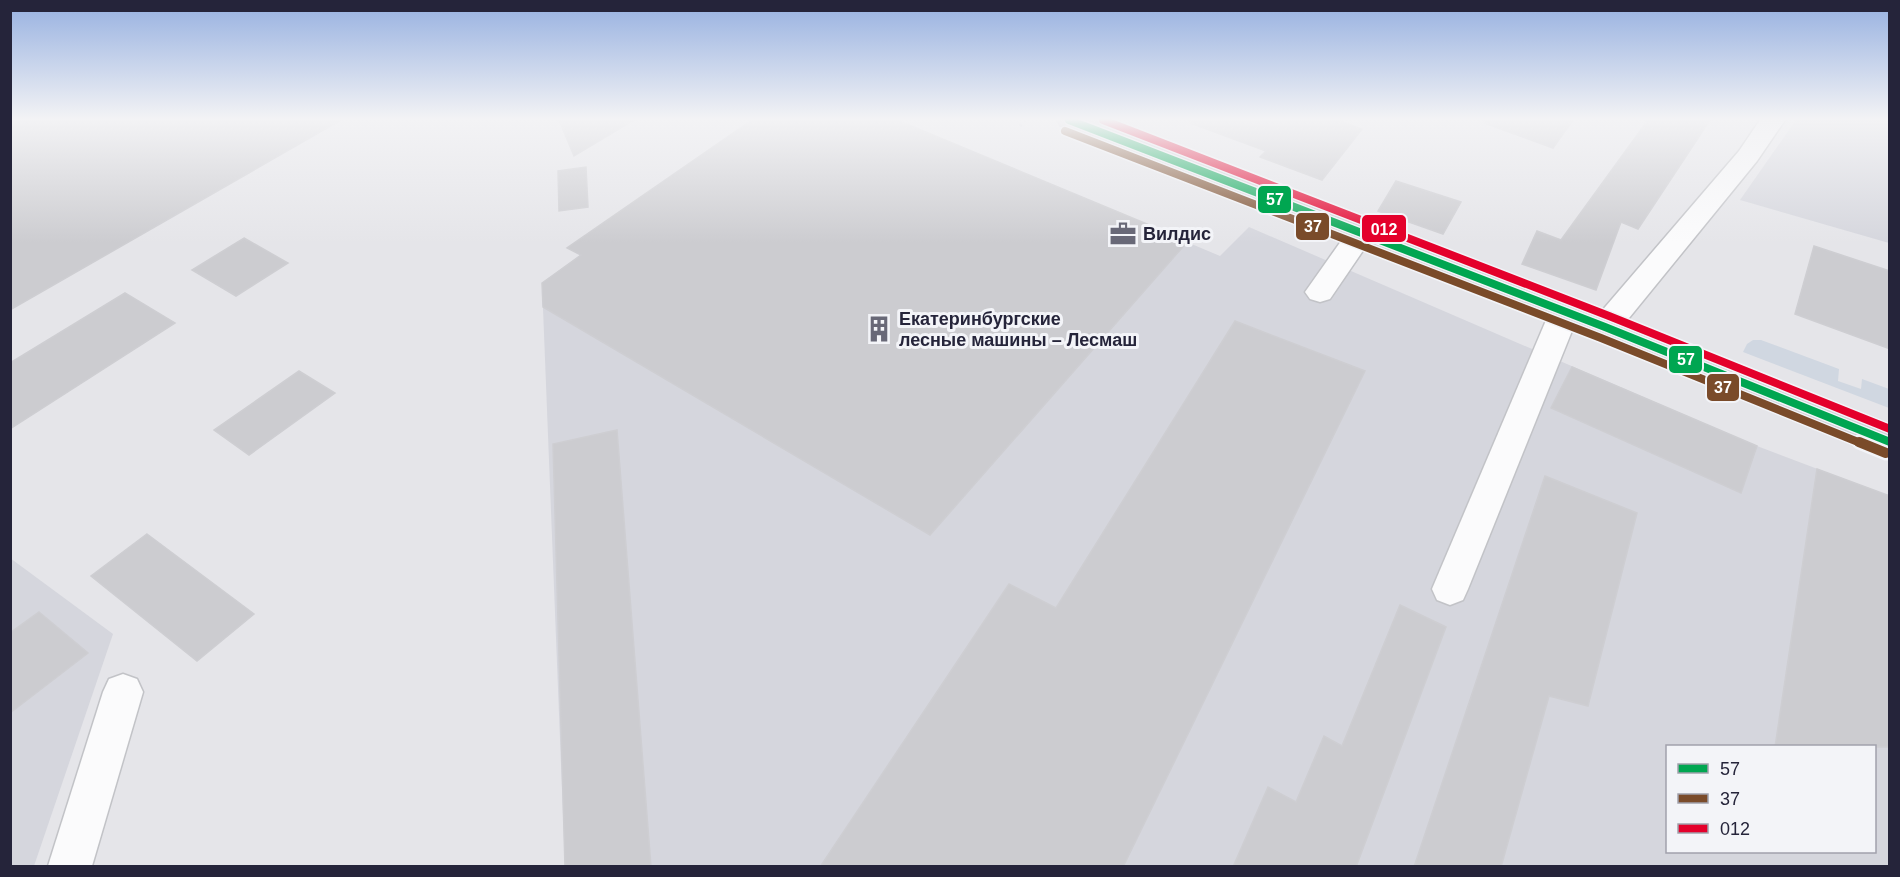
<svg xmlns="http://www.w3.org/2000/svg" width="1900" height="877" viewBox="0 0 1900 877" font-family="Arial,sans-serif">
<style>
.built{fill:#d5d6dd;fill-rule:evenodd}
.green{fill:#d0d7e1}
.building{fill:#ccccd0;stroke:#ceced2;stroke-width:1.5}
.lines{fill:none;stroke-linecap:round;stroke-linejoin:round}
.minor-casing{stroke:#c2c3c7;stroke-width:3}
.major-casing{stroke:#c2c1c8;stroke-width:3}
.path{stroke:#c6c6cc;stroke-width:3;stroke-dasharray:2 4;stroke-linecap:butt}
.minor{fill:#fbfbfc;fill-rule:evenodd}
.major{fill:#cfced5;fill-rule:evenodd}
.bus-1-casing{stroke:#f3f4f8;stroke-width:11}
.bus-2-far1-casing{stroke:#f3f4f8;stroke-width:11}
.bus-2-casing{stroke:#f3f4f8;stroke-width:15}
.bus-3-casing{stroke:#f3f4f8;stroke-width:11}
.bus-1{stroke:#00a651;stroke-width:8}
.bus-2-far1{stroke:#7a4b2a;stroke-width:8}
.bus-2{stroke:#7a4b2a;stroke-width:10}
.bus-3{stroke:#e4002b;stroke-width:8}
.labels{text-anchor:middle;stroke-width:6;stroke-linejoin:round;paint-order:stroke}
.poi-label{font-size:18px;font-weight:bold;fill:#25243a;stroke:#f3f4f8;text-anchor:start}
.line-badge{stroke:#f3f4f8;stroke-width:2}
.badge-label{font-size:16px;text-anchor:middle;font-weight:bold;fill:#fff}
</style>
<rect width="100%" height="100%" fill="#e5e5e9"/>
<!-- built -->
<g class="built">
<path d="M752,120h145l323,136 29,-29 508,219 132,50v370h-1324l-23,-583 38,-28 -13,-7zM1668,746h206v106h-206z"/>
<polygon points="1796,120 1889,120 1889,243 1740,200"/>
<polygon points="10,558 113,634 34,866 11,866"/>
</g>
<!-- green -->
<polygon class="green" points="1753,340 1761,340 1839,369 1838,381 1861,389 1862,379 1889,389 1889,408 1743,352 1747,344"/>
<!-- building -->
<g class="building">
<polygon points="10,120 341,120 10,310"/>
<polygon points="559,120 634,120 574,156"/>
<polygon points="752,120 897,120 1188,241 930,535 543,307 542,283 581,255 567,248"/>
<polygon points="1190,120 1337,120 1362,129 1322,180 1260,157 1266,151 1190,123"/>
<polygon points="1484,120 1573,120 1553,148 1484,123"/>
<polygon points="1648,120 1710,120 1638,229 1621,222 1596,290 1522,264 1537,231 1561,240"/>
<polygon points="586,167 588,207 559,211 558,171"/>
<polygon points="1396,181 1461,202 1443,234 1378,211"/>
<polygon points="244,238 288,263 236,296 192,270"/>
<polygon points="1814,246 1890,271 1890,349 1795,314"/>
<polygon points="125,293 175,323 10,429 10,363"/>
<polygon points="1235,321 1365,371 1123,867 820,867 1009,584 1056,608"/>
<polygon points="1572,367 1757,446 1741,493 1551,408"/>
<polygon points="299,371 335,393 249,455 214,430"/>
<polygon points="617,430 651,867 565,867 553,444"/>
<polygon points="1817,469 1890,496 1890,747 1775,747"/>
<polygon points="1545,476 1637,513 1588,706 1549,696 1501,867 1414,867"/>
<polygon points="147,534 254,614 197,661 91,576"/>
<polygon points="1400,605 1446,627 1356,867 1233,867 1268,787 1296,802 1324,736 1342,746"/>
<polygon points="39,612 88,653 10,713 10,633"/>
</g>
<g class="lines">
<!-- minor casing -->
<g class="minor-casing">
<g id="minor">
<polygon points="1760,120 1785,120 1757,161 1616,334 1605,337 1594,334 1590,327 1594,320 1739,151"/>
<polygon points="1361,224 1371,227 1375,233 1330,299 1320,302 1310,299 1305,292 1310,285 1351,227"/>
<polygon points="1565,301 1575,304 1580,311 1468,589 1463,600 1450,605 1437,600 1432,589 1550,311 1555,304"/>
<polygon points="123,674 137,679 143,692 92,866 48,866 103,692 109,679"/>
</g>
</g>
<!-- major casing -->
<g class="major-casing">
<polygon id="major" points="1057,120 1092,120 1616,320 1890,428 1890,455 1594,334 1060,125"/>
</g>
<!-- path -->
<polyline class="path" points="1020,126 1026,120"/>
<!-- minor -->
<use href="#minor" class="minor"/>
<!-- major -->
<use href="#major" class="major"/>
<!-- bus-1 casing -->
<g class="bus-1-casing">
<polyline id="bus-1" points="1069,120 1605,327 1890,442"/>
</g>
<!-- bus-2-far1 casing -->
<g class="bus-2-far1-casing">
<polyline id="bus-2-far1" points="1065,131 1601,338 1863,444"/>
</g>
<!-- bus-2 casing -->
<g class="bus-2-casing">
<polyline id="bus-2" points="1859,442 1886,453"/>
</g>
<!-- bus-3 casing -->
<g class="bus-3-casing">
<polyline id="bus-3" points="1103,120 1609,316 1890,429"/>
</g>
<!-- bus-1 -->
<use href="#bus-1" class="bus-1"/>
<!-- bus-2-far1 -->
<use href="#bus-2-far1" class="bus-2-far1"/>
<!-- bus-2 -->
<use href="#bus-2" class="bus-2"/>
<!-- bus-3 -->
<use href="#bus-3" class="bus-3"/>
</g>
<!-- sky -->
<linearGradient id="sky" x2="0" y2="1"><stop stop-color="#96b0e0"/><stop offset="0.49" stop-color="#f3f3f5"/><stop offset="1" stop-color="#f3f3f5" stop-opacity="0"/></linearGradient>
<rect width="1900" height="243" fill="url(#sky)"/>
<!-- icons -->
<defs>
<g id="office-bare" transform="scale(2.07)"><path d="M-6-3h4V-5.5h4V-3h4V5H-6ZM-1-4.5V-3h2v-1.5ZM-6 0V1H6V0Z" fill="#686877" stroke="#f3f4f8" stroke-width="2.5" paint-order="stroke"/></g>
<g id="building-bare" transform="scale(2.07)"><path d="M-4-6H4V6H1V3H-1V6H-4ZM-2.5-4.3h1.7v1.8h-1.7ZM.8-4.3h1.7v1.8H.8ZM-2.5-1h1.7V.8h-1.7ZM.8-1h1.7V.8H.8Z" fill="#686877" stroke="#f3f4f8" stroke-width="2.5" paint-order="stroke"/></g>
</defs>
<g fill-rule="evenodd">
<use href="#office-bare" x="1123" y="234"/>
<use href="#building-bare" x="879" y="329"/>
</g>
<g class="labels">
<!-- poi labels -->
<g class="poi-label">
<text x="1143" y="240">Вилдис</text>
<text x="899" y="325">Екатеринбургские<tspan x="899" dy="21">лесные машины – Лесмаш</tspan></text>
</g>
</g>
<g class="line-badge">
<rect x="1257" y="185" width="35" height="29" rx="6" fill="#00a651"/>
<rect x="1295" y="212" width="35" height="29" rx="6" fill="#7a4b2a"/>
<rect x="1361" y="214" width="46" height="29" rx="6" fill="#e4002b"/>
<rect x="1668" y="345" width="35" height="29" rx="6" fill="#00a651"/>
<rect x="1706" y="373" width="34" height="29" rx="6" fill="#7a4b2a"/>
</g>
<g class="badge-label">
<text x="1275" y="205">57</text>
<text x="1313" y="232">37</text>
<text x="1384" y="235">012</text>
<text x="1686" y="365">57</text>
<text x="1723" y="393">37</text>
</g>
<!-- border -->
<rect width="1900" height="877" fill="none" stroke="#25243a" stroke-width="24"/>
<!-- legend -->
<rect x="1666" y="745" width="210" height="108" fill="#f3f4f8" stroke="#a1a1ac" stroke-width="1.5"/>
<rect x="1678" y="764" width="30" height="9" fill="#00a651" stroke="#a1a1ac" stroke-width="1.5"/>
<text x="1720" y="775" font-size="18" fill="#25243a">57</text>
<rect x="1678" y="794" width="30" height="9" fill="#7a4b2a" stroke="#a1a1ac" stroke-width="1.5"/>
<text x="1720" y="805" font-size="18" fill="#25243a">37</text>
<rect x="1678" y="824" width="30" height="9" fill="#e4002b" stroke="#a1a1ac" stroke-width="1.5"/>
<text x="1720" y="835" font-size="18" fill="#25243a">012</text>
</svg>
